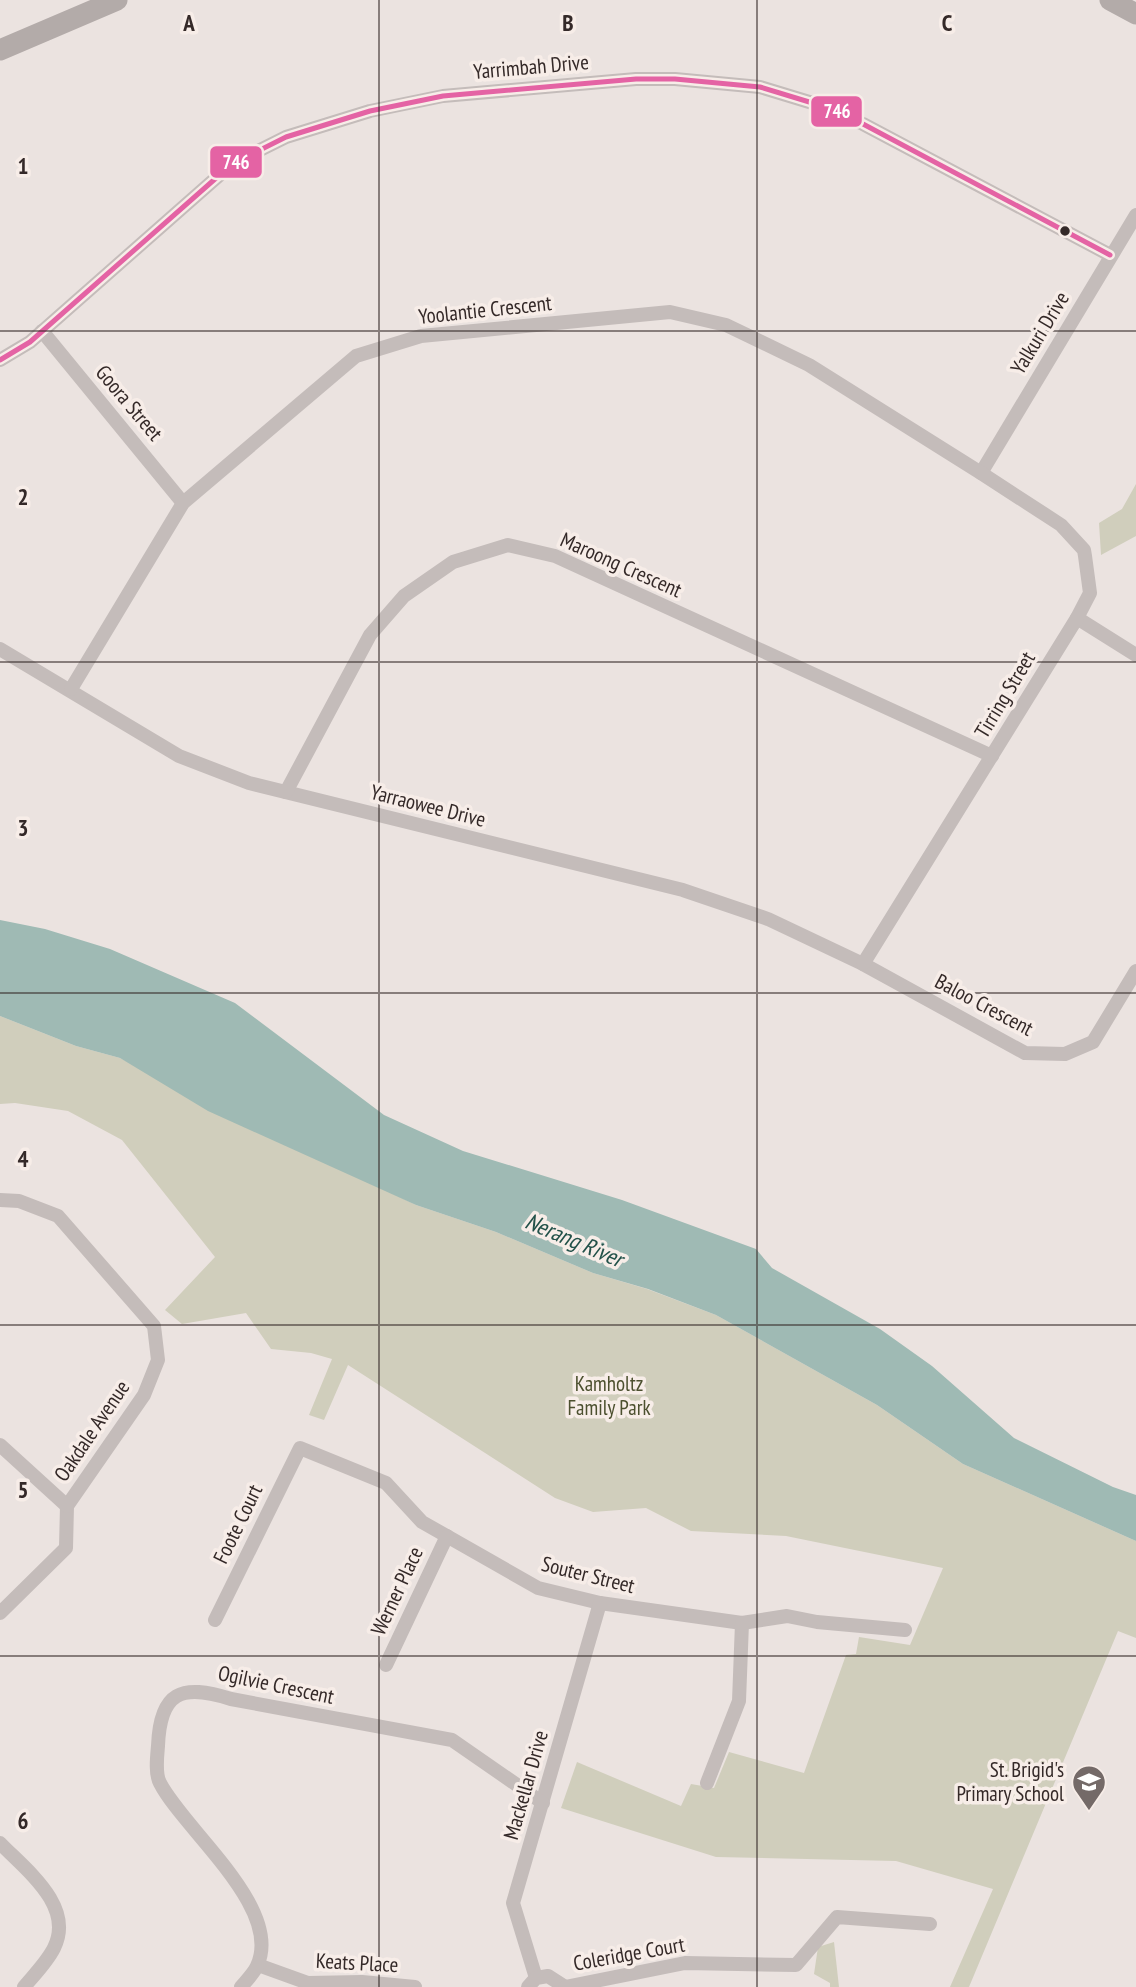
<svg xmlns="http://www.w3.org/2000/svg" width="1136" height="1987" viewBox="0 0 1136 1987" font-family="'PT Sans Narrow',sans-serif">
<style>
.green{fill:#d0cebc}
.water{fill:#9fbab4}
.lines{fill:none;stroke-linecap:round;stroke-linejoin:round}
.minor{stroke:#c4bcba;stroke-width:14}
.primary{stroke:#b3aba9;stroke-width:21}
.bus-1-casing{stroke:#f7ede8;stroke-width:10}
.bus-1{stroke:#e463a4;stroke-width:5}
.grid{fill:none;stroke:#342928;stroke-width:2;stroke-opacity:0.55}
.bus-dot{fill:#342928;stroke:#f7ede8;stroke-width:2.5}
.labels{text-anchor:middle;stroke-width:7;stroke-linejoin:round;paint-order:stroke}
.street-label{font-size:21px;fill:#342928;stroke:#f7ede8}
.park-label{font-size:21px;fill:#4c502f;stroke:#f7ede8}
.poi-label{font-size:21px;fill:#342928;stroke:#f7ede8;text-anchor:end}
.water-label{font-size:23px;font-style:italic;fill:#225149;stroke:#f7ede8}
.grid-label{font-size:23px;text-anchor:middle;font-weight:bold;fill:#342928;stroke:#f7ede8;stroke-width:7;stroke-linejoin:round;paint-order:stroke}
.line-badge{stroke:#f7ede8;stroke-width:2.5}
.badge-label{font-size:19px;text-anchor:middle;font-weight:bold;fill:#fff}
</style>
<rect width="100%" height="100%" fill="#ebe3e0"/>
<!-- green -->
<g class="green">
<polygon points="1136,484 1136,536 1101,555 1099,523 1122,509"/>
<polygon points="0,1016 76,1046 120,1058 416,1205 496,1232 593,1273 647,1289 716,1315 877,1405 963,1464 1136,1541 1136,1638 1118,1631 969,1987 950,1987 993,1889 896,1861 716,1857 561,1808 577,1762 681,1806 691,1784 714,1788 729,1752 804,1773 846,1655 856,1654 859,1637 910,1645 943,1568 786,1536 691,1531 646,1508 593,1512 555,1498 348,1365 324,1420 309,1415 332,1359 311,1353 271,1349 246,1313 182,1324 165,1310 215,1257 122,1140 68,1111 15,1103 0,1104"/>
<polygon points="834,1942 839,1987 830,1987 830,1983 814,1974 818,1947"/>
</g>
<!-- water -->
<polygon class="water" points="0,920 45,929 110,949 235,1003 384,1115 463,1151 622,1200 756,1249 772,1268 880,1329 932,1366 1014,1438 1113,1487 1136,1495 1136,1541 963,1464 877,1405 716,1315 648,1289 593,1273 496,1232 416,1205 208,1111 120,1058 76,1046 0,1016"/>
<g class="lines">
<!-- minor -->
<g class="minor">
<polyline points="42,331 183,503"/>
<polyline points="0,360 30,342 232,164 286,137 370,111 443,96 636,79 675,79 760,87 829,108 863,124 1110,255"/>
<polyline points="981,473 1136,215"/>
<polyline points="1077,618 1136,655"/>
<polyline points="0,649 179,756 249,783 683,890 768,919 863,964 1025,1053 1065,1054 1093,1042 1136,971"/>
<polyline points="71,689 183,503 356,356 421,336 670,312 726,325 809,365 981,473 1061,525 1084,550 1085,556 1090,593 1077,618 863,964"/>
<polyline points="286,792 370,635 404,596 453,562 508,545 555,556 992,756"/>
<polyline points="0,1200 19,1201 58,1216 154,1326 158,1360 144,1395 67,1506 66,1548 0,1613"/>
<polyline points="0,1445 67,1506"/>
<polyline points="215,1620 300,1448 386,1483 422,1522 538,1588 600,1603 742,1623 787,1616 817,1622 905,1630"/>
<polyline points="386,1665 447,1536"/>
<polyline points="707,1783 739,1701 742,1623"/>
<path d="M0,1843c26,27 75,63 54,105 -7,14 -20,27 -30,39"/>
<polyline points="258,1965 308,1983 362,1982 415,1987"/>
<polyline points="536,1978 513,1903 600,1603"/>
<path d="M241,1987c5,-6 13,-14 16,-21 27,-58 -73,-136 -97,-183 -5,-9 -3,-26 -2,-37 2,-54 23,-63 73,-47l221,41 91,63"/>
<polyline points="528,1987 536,1978 548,1976 565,1987"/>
<polyline points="565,1987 685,1963 796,1965 837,1917 930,1924"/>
</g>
<!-- primary -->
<g class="primary">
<polyline points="1110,0 1136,14"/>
<polyline points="0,50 117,0"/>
</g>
<!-- bus-1 casing -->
<g class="bus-1-casing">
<polyline id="bus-1" points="0,360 30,342 232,164 286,137 370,111 443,96 636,79 675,79 760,87 829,108 863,124 1110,255"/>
</g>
<!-- bus-1 -->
<use href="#bus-1" class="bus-1"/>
</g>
<!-- grid -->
<path class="grid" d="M379,0v1987M757,0v1987M0,331h1136M0,662h1136M0,993h1136M0,1325h1136M0,1656h1136"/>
<!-- icons -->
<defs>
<g id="school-pin" transform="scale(1.75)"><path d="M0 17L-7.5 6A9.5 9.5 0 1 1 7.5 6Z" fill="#746a68" stroke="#f7ede8"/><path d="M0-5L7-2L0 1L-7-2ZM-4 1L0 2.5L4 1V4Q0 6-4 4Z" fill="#fff"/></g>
</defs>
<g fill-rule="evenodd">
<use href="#school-pin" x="1089" y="1782"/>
</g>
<!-- markers -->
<circle class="bus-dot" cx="1065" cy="231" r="6"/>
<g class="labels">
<!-- street labels -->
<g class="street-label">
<text transform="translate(531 67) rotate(-5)" y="7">Yarrimbah Drive</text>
<text transform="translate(485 310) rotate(-6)" y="7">Yoolantie Crescent</text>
<text transform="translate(1040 333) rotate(-59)" y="7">Yalkuri Drive</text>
<text transform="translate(129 403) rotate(50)" y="7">Goora Street</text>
<text transform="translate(621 565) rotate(24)" y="7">Maroong Crescent</text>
<text transform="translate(1005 695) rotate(-59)" y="7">Tirring Street</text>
<text transform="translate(428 806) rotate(14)" y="7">Yarraowee Drive</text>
<text transform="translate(984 1005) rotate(28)" y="7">Baloo Crescent</text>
<text transform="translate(92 1431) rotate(-56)" y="7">Oakdale Avenue</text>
<text transform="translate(238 1524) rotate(-64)" y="7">Foote Court</text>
<text transform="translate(588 1575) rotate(14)" y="7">Souter Street</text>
<text transform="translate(397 1591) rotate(-65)" y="7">Werner Place</text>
<text transform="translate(276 1685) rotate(12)" y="7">Ogilvie Crescent</text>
<text transform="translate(526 1785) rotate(-74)" y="7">Mackellar Drive</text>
<text transform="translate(629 1954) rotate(-10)" y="7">Coleridge Court</text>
<text transform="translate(357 1963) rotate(3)" y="7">Keats Place</text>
</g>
<!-- park labels -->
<g class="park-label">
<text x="609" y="1391">Kamholtz<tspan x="609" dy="24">Family Park</tspan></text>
</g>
<!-- poi labels -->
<g class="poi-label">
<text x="1064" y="1777">St. Brigid's<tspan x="1064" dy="24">Primary School</tspan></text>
</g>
<!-- water labels -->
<g class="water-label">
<text transform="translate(574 1240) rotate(23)" y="8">Nerang River</text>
</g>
</g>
<g class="grid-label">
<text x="189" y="31">A</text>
<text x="568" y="31">B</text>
<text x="947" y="31">C</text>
<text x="23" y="174">1</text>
<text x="23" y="505">2</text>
<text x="23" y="836">3</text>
<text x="23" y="1167">4</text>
<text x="23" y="1498">5</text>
<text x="23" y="1829">6</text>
</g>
<g class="line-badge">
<rect x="810" y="95" width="53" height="33" rx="7" fill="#e463a4"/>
<rect x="209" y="145" width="54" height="34" rx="7" fill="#e463a4"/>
</g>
<g class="badge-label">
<text x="837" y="118">746</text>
<text x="236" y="169">746</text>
</g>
</svg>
